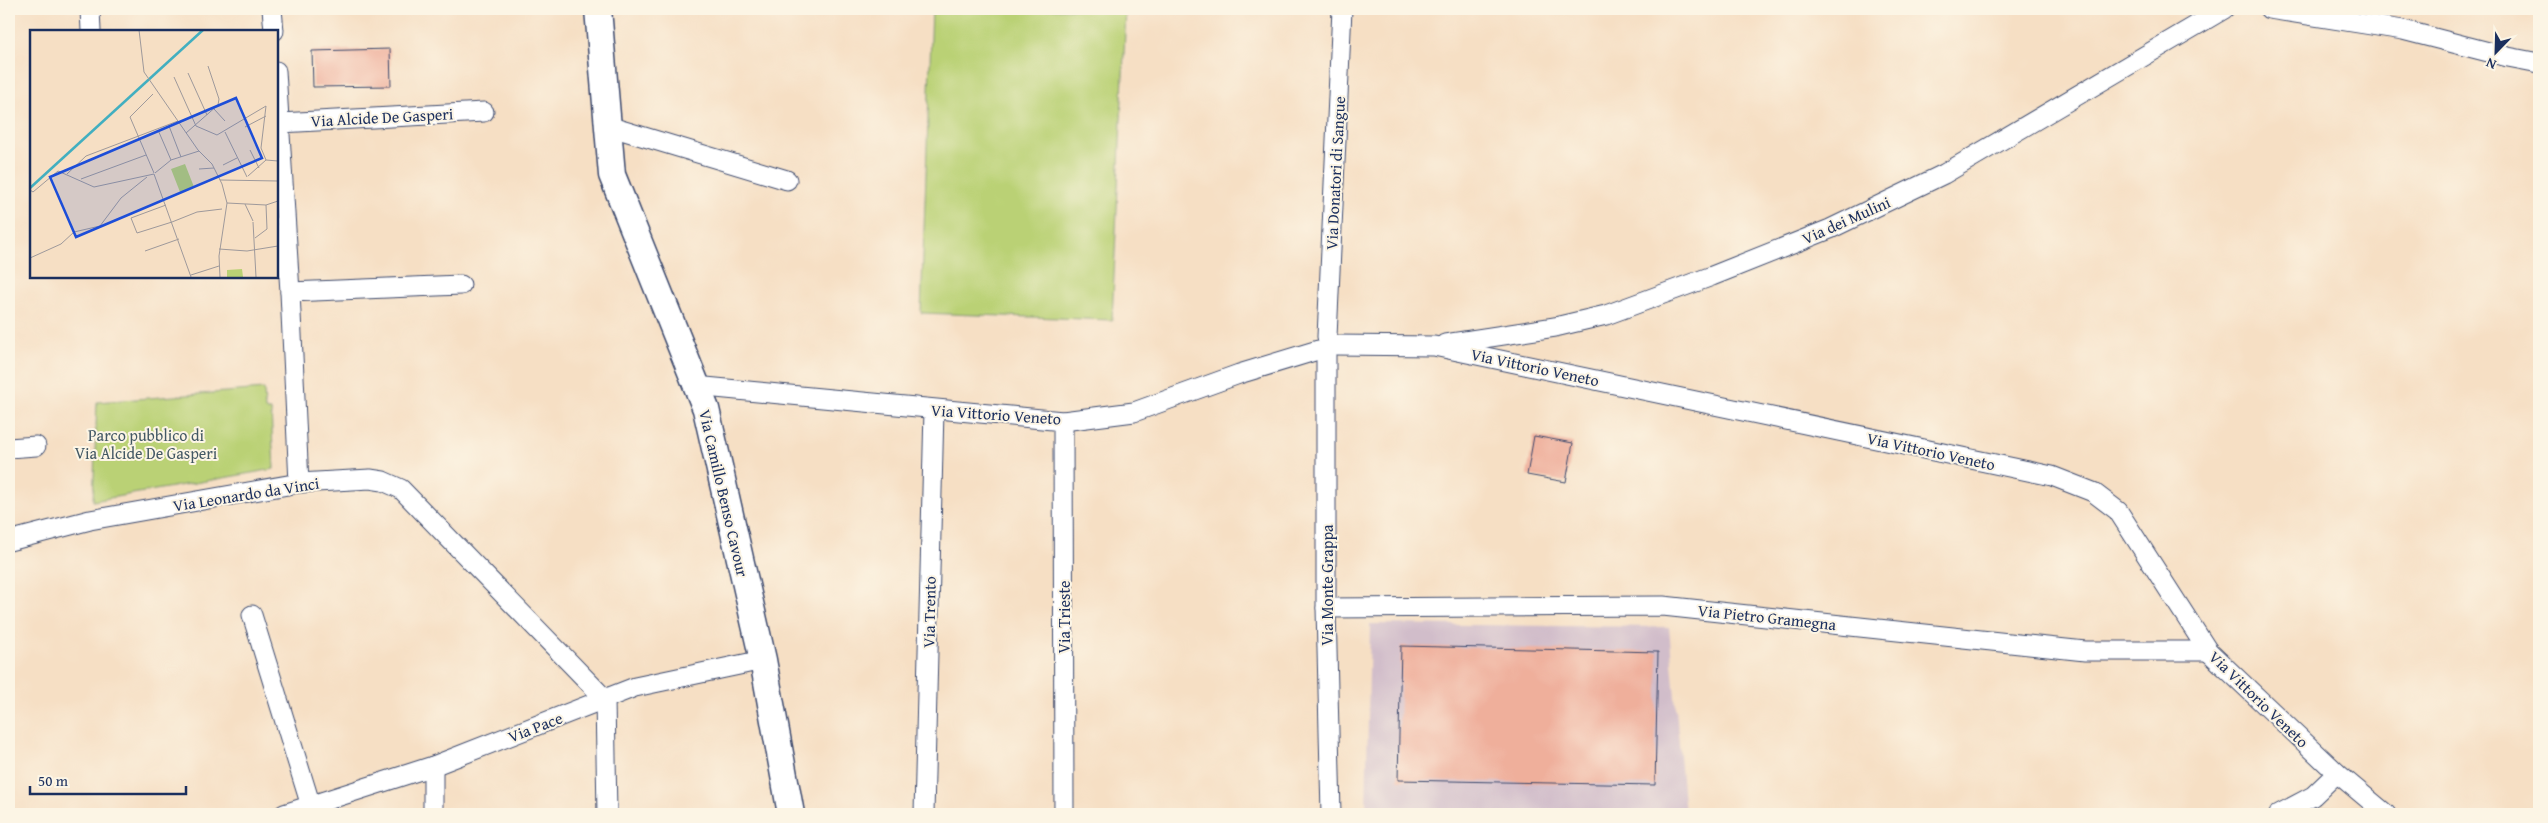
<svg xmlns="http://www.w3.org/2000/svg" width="2548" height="823" viewBox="0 0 2548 823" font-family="'Gentium Book Plus',serif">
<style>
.industrial{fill:#d1bdca}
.green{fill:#bad175;stroke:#6a806a}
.building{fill:#efaf9b}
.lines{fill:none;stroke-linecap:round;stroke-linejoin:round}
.street-casing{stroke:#3c496d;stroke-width:21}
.secondary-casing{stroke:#3c496d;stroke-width:29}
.street{stroke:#fff;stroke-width:19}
.secondary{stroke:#fff;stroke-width:26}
.labels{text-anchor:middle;stroke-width:4;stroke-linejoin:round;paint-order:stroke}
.street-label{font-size:16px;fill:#1b2f5e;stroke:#fcf5e5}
.park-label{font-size:16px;fill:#435864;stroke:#fcf5e5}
.inset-river{fill:none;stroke:#42afc0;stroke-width:2.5}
.inset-road{fill:none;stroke:#9e999b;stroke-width:1}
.view{fill:#1d4ed8;fill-opacity:0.15;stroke:#1d4ed8;stroke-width:2.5}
.inset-edge{fill:none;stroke:#1b2f5e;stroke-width:2.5}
</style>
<rect width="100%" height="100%" fill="#fcf5e5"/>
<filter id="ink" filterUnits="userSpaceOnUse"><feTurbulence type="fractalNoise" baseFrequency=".02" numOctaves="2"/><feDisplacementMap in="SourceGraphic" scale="10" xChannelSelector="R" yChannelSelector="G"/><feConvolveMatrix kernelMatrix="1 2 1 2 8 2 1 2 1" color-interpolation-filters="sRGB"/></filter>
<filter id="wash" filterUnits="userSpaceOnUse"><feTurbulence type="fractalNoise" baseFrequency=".0096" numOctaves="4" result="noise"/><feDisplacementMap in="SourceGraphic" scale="20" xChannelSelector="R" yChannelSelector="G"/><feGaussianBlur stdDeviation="1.12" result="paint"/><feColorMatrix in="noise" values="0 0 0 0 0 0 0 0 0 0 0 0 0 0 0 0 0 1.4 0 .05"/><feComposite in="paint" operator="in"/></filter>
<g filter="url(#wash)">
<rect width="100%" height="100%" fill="#f6dfc4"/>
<!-- industrial -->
<polygon class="industrial" points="1370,624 1669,627 1685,814 1366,814"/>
<!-- green -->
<g class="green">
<polygon points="932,9 1126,9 1112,320 921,313"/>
<polygon points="264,389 265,410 271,410 274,469 93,501 97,402"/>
<polygon points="2328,807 2351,814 2298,814 2308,810"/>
</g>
<g id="blocks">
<!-- building -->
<g class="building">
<polygon points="390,49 391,86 313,87 312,51"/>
<polygon points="1534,436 1573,443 1566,482 1527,475"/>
<polygon points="1401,646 1658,652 1655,785 1398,780"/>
</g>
</g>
</g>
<g filter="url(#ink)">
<use href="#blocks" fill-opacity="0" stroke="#3c496d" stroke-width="1"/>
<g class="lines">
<!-- street casing -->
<g class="street-casing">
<g id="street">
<polyline points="90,9 91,31"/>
<polyline points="272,9 274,31"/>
<polyline points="2269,9 2403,30 2508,57 2539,63"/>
<polyline points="276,71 290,292 299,483"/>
<polyline points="280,123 484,112"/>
<polyline points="608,126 787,180"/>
<polyline points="290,292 461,285"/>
<polyline points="1327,337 1342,9"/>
<polyline points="1445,344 1555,327 1606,315 1712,276 1830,229 1944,174 2224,9"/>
<polyline points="1335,345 1434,346 2052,476 2093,492 2118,511 2208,651 2337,773 2386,814"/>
<polyline points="1326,355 1326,608 1331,814"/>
<polyline points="695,386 1063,421 1134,412 1239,374 1318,350"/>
<polyline points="1063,421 1064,814"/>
<polyline points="9,448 36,446"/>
<polyline points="9,541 90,520 299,483 370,479 383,481 401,489 605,699 607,814"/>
<polyline points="1326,608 1663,606 2085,651 2208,651"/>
<polyline points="252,615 311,806"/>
<polyline points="433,766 433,814"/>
<polyline points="284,814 433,766 635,687 763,660"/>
<polyline points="924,814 934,410"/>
<polyline points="2279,814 2313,796 2337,773"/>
</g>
</g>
<!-- secondary casing -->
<g class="secondary-casing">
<polyline id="secondary" points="598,9 612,175 706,409 763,660 791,814"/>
</g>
<!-- street -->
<use href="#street" class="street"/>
<!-- secondary -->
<use href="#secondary" class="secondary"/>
</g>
</g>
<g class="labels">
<!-- street labels -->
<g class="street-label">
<text transform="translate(382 117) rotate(-3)" y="6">Via Alcide De Gasperi</text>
<text transform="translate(1335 173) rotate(-87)" y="6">Via Donatori di Sangue</text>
<text transform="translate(1846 220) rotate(-24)" y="6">Via dei Mulini</text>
<text transform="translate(1535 367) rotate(12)" y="6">Via Vittorio Veneto</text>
<text transform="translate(996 414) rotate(4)" y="6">Via Vittorio Veneto</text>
<text transform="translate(1931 451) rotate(12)" y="6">Via Vittorio Veneto</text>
<text transform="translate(724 493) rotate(77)" y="6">Via Camillo Benso Cavour</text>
<text transform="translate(246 494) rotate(-9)" y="6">Via Leonardo da Vinci</text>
<text transform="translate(1327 585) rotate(-90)" y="6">Via Monte Grappa</text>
<text transform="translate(929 612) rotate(-89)" y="6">Via Trento</text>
<text transform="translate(1064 617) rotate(-90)" y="6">Via Trieste</text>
<text transform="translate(1767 617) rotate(6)" y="6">Via Pietro Gramegna</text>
<text transform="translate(2259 699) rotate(44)" y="6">Via Vittorio Veneto</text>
<text transform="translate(535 727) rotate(-21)" y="6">Via Pace</text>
</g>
<!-- park labels -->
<g class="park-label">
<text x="146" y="441">Parco pubblico di<tspan x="146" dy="18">Via Alcide De Gasperi</tspan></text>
</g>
</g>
<!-- overview -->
<g transform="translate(30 30)">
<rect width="248" height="248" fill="#f6dfc4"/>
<path d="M155,134l9,23 -14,5 -9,-23zM212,239l1,8h-16v-7z" fill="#bad175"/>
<path class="inset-river" d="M0,158l173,-158"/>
<path class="inset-road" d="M109,0l5,42 54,78 14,14 10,20 5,19 -8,53 1,21M158,43l19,42M144,47l22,49 21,9 49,-29 -5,42 5,12M123,64l-23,23 24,56M184,79l11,12M139,96l12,31M215,97l21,-11M128,100l13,30M195,102l22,45M156,103l32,-28 1,-6 -11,-33M220,120l9,18M193,135l14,-7M169,139l15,-1M125,143l16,-13 28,-9M37,144l19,-18 92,-35M124,144l37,103M218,146l18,-16 12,1M51,149l65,-24M190,150l58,1M0,160l3,2 25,-21 36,16 60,-13M197,173l39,2 12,-4M215,174l8,17M136,175l-35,13 6,15 35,-11M142,192l25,-10 25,-3M223,192l3,55M225,208l12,-9 -1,-24M189,219l28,2 31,-5M115,221l34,-12M0,228l31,-14 13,-12 26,-6 21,-28 26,-21M161,245l28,-9"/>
<path class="view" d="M206,68l26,60 -186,79 -26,-60z"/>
<rect width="248" height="248" class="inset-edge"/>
</g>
<!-- margin -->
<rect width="2548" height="823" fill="none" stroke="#fcf5e5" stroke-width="30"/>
<!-- north arrow -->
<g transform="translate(2496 52) rotate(203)" stroke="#fcf5e5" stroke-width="4" paint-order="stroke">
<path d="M0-4L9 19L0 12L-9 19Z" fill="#1b2f5e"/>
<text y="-8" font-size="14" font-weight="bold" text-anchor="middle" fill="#1b2f5e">N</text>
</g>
<!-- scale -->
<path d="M30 786v8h156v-8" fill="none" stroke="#1b2f5e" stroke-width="2.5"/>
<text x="38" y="786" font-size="15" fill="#1b2f5e" stroke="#fcf5e5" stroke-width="4" paint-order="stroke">50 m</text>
</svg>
